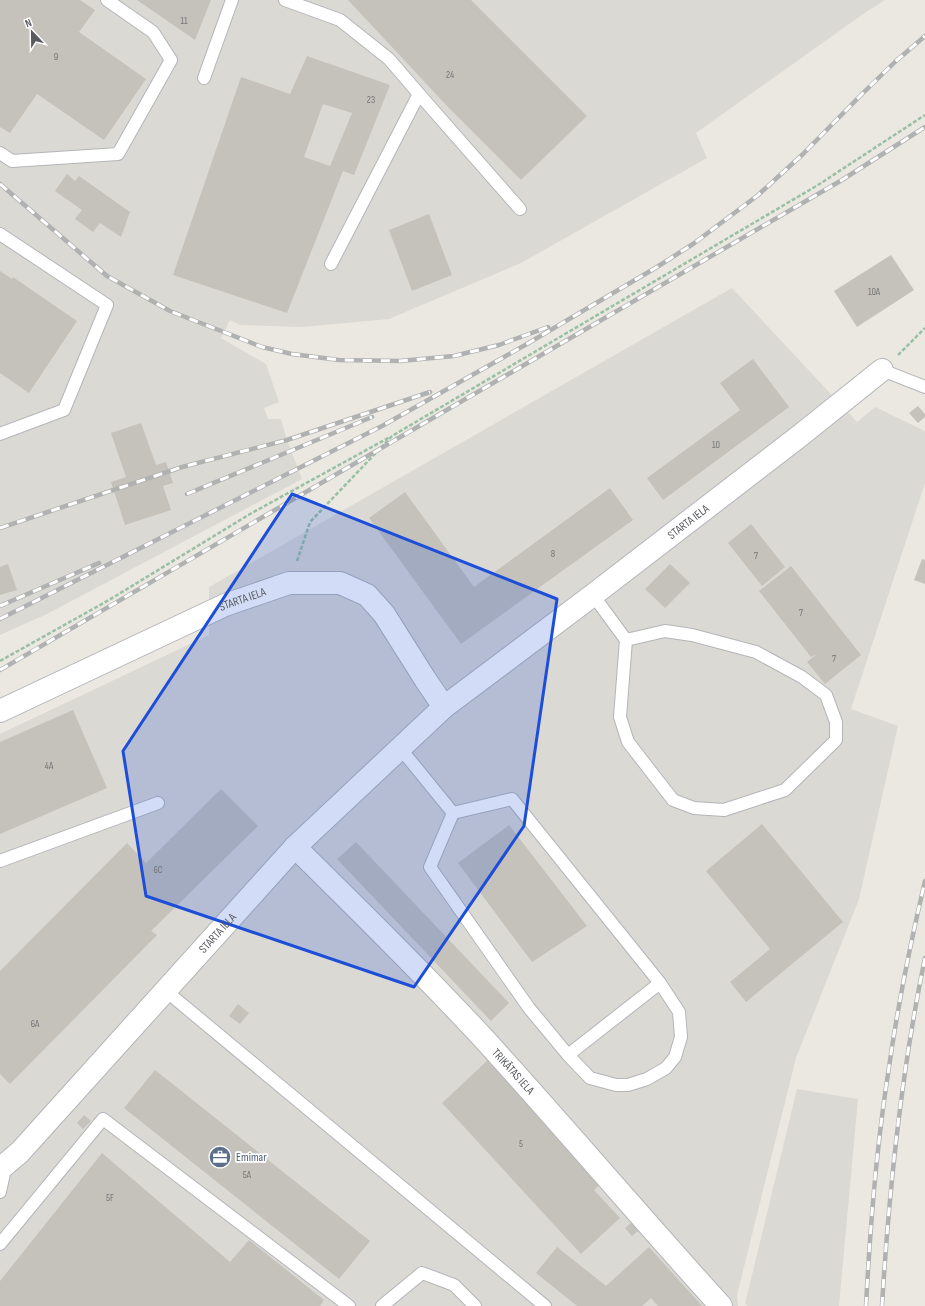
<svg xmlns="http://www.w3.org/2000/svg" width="925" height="1306" viewBox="0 0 925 1306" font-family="'Sofia Sans Condensed',sans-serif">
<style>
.industrial{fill:#dbd9d4}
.building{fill:#c5c2bc;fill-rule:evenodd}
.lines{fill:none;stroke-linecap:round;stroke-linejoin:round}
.lane-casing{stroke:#b3b5b9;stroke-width:14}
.street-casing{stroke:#b3b5b9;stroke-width:24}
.path{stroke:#99c0a4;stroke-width:2.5;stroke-dasharray:4 2;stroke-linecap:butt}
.lane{stroke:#fff;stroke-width:12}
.street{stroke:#fff;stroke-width:22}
.rail-casing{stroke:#b0b1b1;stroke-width:4.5}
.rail{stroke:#fff;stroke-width:3;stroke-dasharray:9;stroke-linecap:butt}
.marked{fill:#1d4ed8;fill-opacity:0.2;stroke:#1d4ed8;stroke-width:3;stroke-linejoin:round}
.labels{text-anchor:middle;stroke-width:3.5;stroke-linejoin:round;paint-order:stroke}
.number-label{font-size:10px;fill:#747576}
.street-label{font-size:12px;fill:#595b5f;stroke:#fff}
.service-label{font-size:12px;fill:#4e5e75;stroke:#fff;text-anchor:start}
</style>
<rect width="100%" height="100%" fill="#eae8e0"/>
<!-- industrial -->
<g class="industrial">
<polygon points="0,0 885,0 866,12 696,133 707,158 521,263 389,319 303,327 240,325 230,320 221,338 266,364 279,402 264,408 268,419 281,419 287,440 302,479 47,614 0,635"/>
<polygon points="732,288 857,422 875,407 925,431 925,483 851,709 898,726 859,899 796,1058 737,1295 738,1306 0,1306 0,734 209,635 209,587"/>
<polygon points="797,1089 858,1099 839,1306 748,1306 745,1304"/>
</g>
<!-- building -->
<g class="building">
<polygon points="0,0 80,0 95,10 79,32 146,79 104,140 37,94 10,133 0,127"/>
<polygon points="137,0 211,0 195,40"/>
<polygon points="348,0 471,0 587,116 521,180 448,107"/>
<path d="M307,56l83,29 -36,90 -11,-4 -56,142 -114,-38 68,-198 49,17zM323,104l29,9 -22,53 -26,-9z"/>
<polygon points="67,174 75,181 79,176 130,212 121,237 100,223 93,232 75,219 82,210 55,191"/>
<polygon points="429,214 452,275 412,291 389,230"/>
<polygon points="891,255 914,290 857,327 834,291"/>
<polygon points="0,271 12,279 13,277 77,321 29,393 0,373"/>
<polygon points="753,359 789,407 663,500 647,478 740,410 720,383"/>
<polygon points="918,406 925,414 925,417 918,423 909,413"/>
<polygon points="141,423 156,465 166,462 173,483 163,486 171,510 125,525 111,482 126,477 111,433"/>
<polygon points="610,488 633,520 461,644 369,518 405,492 474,587"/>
<polygon points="751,524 785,567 762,586 728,543"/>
<polygon points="922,559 925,560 925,584 914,580"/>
<polygon points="8,564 17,590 0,595 0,567"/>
<polygon points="670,564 690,583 665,608 645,589"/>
<polygon points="791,566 861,655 825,684 807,662 818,653 811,657 759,591"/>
<polygon points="73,710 107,788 0,834 0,742"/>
<polygon points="221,789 258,826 151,931 157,935 10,1084 0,1074 0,971 127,843 146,863"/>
<polygon points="762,824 843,922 746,1002 730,982 770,949 706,871"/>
<polygon points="509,825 587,926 532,962 458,863"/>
<polygon points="356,842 509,1003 491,1021 337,859"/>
<polygon points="238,1004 249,1013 240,1024 229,1016"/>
<polygon points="488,1060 601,1183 594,1190 620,1218 581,1254 442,1103"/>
<polygon points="155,1070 370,1241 339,1279 124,1108"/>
<polygon points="84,1115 91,1121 83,1129 77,1123"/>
<polygon points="102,1153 230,1262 249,1240 324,1300 320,1306 0,1306 0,1281"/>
<polygon points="631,1223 638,1231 632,1236 625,1228"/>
<polygon points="557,1247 606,1286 649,1247 702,1306 658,1306 651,1298 642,1306 577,1306 536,1273"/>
</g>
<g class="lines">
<!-- lane casing -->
<g class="lane-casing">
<g id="lane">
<polyline points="285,0 340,20 389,59 419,94 331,264"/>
<polyline points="204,78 232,0"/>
<polyline points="419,94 520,209"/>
<polyline points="0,153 12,161 118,154 171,60 153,32 107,0"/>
<polyline points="0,234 107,305 64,410 0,434"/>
<polyline points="882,370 925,387"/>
<polyline points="593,595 626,640 620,717 628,742 673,800 694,808 724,810 785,790 836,740 836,722 826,695 802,677 756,652 692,635 665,631 626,640"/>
<polyline points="400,748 453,813 430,867 529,1008 568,1055 660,983 512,799 453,813"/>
<polyline points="0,861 158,803"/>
<polyline points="166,991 545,1306"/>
<polyline points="568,1055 590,1078 616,1085 628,1085 647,1079 666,1068 675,1057 681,1037 679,1012 660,983"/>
<polyline points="0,1192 6,1164"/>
<polyline points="0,1244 103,1119 349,1306"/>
<polyline points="382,1306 422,1273 454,1285 475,1306"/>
</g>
</g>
<!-- street casing -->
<g class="street-casing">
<g id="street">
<path id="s1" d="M0,711l225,-106 64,-22h51l27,12 17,19 41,65 19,28"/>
<path id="s2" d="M295,847c64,63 129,127 190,193 80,88 156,178 236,266"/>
<path id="s3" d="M0,1169l20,-17 275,-305 149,-140 149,-112 204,-157 85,-68"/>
</g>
</g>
<!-- path -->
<g class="path">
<polyline points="898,355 925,328"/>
<polyline points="297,561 310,522 392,436 818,185 925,115"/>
<polyline points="0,661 109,600 250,514 390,437"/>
</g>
<!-- lane -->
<use href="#lane" class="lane"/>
<!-- street -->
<use href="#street" class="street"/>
<!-- rail casing -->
<g class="rail-casing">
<g id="rail">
<polyline points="0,184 107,276 170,311 262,347 292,354 339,360 400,361 454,356 499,345 548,327"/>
<polyline points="187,494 372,417"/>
<polyline points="0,528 182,467 287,440 430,392"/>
<polyline points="0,606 99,563"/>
<polyline points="0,619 382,426 527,344 657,267 693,244 757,196 802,155 863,93 896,61 925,36"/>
<polyline points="0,670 842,180 925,127"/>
<path d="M866,1306c4,-78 10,-155 22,-232 9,-65 22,-129 37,-193"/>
<path d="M882,1306c7,-117 19,-233 43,-348"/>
</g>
</g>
<!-- rail -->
<use href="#rail" class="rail"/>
</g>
<!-- marked area -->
<path class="marked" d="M292,494l265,105 -33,227 -110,161 -268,-91 -23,-145z"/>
<!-- icons -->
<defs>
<g id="office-disc" transform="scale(1.15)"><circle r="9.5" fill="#5c6f8a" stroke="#fff"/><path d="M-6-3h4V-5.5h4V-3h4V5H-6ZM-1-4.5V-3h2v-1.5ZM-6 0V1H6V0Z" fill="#fff"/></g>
</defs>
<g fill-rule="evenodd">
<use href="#office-disc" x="220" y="1157"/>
</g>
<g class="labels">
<!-- number labels -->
<g class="number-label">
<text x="184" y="24">11</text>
<text x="56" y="60">9</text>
<text x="450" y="78">24</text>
<text x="371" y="103">23</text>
<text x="874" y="295">10A</text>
<text x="716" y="448">10</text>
<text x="553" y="557">8</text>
<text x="756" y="559">7</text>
<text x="801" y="616">7</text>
<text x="834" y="662">7</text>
<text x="49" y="769">4A</text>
<text x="158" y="873">6C</text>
<text x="35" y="1027">6A</text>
<text x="521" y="1147">5</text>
<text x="247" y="1178">5A</text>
<text x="110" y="1201">5F</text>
</g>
<!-- street labels -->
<g class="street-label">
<text dy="4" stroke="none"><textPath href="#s3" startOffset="948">STARTA IELA</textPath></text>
<text dy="4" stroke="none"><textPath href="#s1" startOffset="267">STARTA IELA</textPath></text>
<text dy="4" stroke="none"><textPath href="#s3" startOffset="321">STARTA IELA</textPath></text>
<text dy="4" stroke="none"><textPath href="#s2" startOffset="313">TRIKĀTAS IELA</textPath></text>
</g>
<!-- service labels -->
<g class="service-label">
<text x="236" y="1161">Emimar</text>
</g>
</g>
<!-- north arrow -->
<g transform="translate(32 32) rotate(338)" stroke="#ffffff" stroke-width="3" paint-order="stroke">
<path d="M0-3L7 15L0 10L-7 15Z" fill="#595b5f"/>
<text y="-6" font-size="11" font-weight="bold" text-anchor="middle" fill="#595b5f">N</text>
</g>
</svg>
